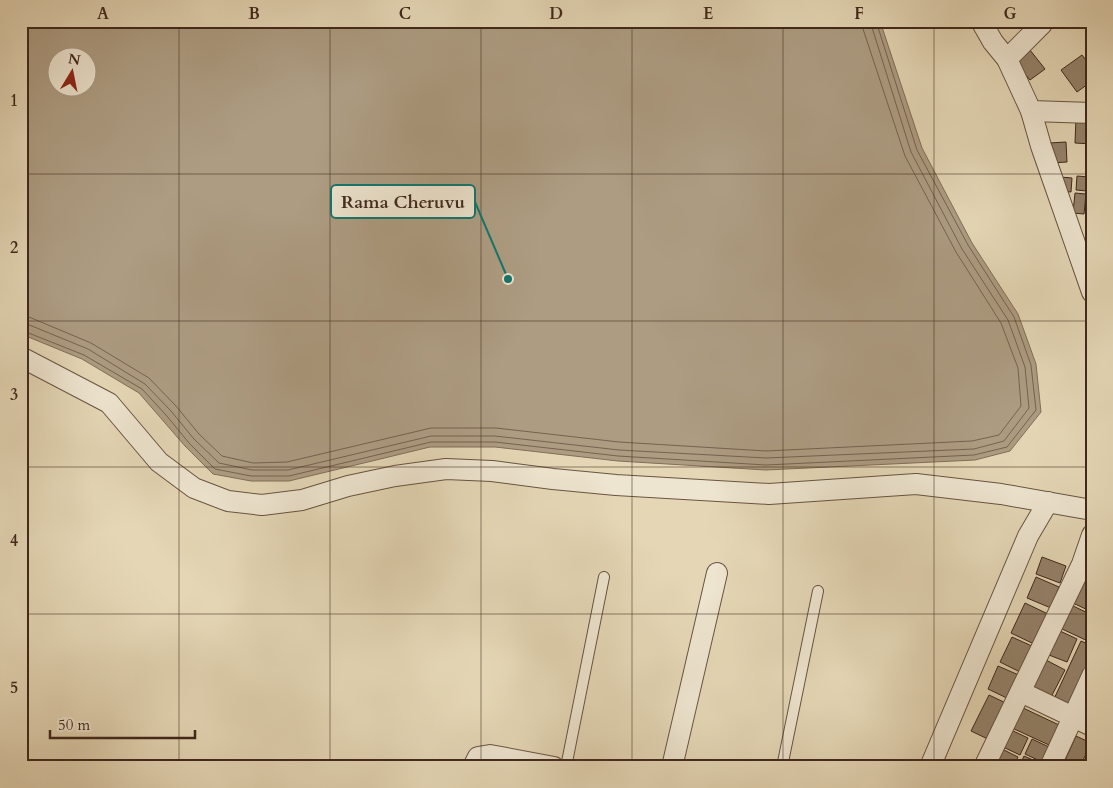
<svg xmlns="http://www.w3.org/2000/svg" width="1113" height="788" viewBox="0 0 1113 788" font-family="Cardo,serif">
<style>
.water{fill:#ad9c82;stroke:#816e59;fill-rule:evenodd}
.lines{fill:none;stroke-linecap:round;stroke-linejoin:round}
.shore{stroke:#76624f;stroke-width:1}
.building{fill:#95836c;stroke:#3f281c}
.lane-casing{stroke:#685442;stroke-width:12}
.street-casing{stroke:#685442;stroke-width:22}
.lane{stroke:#eee5d0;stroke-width:10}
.street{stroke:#eee5d0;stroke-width:20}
.grid{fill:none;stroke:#3f281c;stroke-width:1;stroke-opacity:0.55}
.leader{fill:none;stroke:#0f766e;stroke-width:2}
.callout-dot{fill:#0f766e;stroke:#eee5d0;stroke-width:2}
.callout{fill:#eee5d0;stroke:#0f766e;stroke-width:2}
.callout-label{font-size:18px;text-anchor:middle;font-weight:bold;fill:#3f281c}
.neatline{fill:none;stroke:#3f281c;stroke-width:2}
.grid-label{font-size:16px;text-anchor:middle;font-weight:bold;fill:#3f281c}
</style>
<rect width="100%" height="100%" fill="#e5d7b6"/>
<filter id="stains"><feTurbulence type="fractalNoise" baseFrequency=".004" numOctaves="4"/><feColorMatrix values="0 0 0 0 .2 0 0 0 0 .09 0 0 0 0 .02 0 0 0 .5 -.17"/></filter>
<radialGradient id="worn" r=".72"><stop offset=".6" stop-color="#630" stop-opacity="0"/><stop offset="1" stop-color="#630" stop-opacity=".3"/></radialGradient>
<!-- water -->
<path class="water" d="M21,21h859l42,127 50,95 46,71 18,50 5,48 -31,39 -35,9 -209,10 -148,-9 -123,-14h-65l-141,34h-38l-38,-7 -28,-28 -46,-53 -57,-34 -61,-25zM58,58h30v30h-30z"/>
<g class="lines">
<!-- shore -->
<g class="shore">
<polyline points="21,316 29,317 91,343 149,378 176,406 199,434 222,456 253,463 287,462 431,428 496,428 619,442 766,451 972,441 999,435 1021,406 1018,368 1001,323 956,252 905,156 863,29 862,21"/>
<polyline points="21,323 27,324 88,349 145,384 171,411 194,439 219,463 252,470 288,470 431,436 495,436 619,450 766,458 974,449 1004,441 1029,408 1025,367 1008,320 962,249 911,152 870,21"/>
<polyline points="21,330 84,355 142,389 166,415 189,443 215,469 251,476 289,476 431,442 495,442 618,456 766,465 974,455 1007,447 1036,410 1031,365 1014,317 968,245 917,150 876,21"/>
</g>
</g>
<!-- building -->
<g class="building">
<polygon points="1030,50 1045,69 1030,80 1015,62"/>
<polygon points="1082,55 1092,68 1092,81 1077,92 1061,70"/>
<polygon points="1076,118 1092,119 1092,144 1075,143"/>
<polygon points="1066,142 1067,162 1050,163 1049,143"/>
<polygon points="1077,176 1089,177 1087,191 1076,190"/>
<polygon points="1060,177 1072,178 1071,192 1059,191"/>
<polygon points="1075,193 1086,194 1084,214 1073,213"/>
<polygon points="1042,557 1066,566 1060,583 1036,574"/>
<polygon points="1086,575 1092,577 1092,612 1073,603"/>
<polygon points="1036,577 1059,587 1051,608 1027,598"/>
<polygon points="1025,603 1048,614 1034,644 1011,633"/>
<polygon points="1071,605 1092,615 1092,643 1060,628"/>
<polygon points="1060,631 1077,639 1067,662 1049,655"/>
<polygon points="1012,637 1034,647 1022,673 1000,662"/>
<polygon points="1081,641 1092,646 1092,663 1070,709 1053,701"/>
<polygon points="1046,660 1065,670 1050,699 1031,689"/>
<polygon points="998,666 1021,676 1011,700 988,689"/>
<polygon points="989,695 1010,705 992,741 971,731"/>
<polygon points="1021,707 1059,725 1049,745 1012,728"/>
<polygon points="1011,730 1028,738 1020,755 1003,747"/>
<polygon points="1076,736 1091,743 1080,767 1062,767"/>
<polygon points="1032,739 1049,747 1042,762 1025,754"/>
<polygon points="1002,749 1018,757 1013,767 997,760"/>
<polygon points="1024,756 1042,764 1040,767 1019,767"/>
</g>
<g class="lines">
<!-- lane casing -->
<g class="lane-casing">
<g id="lane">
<polyline points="566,767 604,577"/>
<polyline points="782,767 818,591"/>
</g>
</g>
<!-- street casing -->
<g class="street-casing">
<g id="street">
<polyline points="981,21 993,42 1007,59"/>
<polyline points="1040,21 1042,24 1007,59 1031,111 1041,146 1092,292"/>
<polyline points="1031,111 1092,113"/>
<polyline points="21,357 109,403 159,462 194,488 228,501 262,505 302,500 348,486 395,476 446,469 492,471 553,479 616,485 769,494 916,484 1001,494 1092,510"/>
<polyline points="1021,692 1092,726"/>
<polyline points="473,767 478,757 490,755 554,767"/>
<polyline points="672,767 717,573"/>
<polyline points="930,767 1028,536 1048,502"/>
<polyline points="984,767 1082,564 1092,535"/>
<polyline points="1050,767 1092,676"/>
</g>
</g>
<!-- lane -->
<use href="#lane" class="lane"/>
<!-- street -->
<use href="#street" class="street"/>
</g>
<!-- grid -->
<path class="grid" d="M179,21v746M330,21v746M481,21v746M632,21v746M783,21v746M934,21v746M21,174h1071M21,321h1071M21,467h1071M21,614h1071"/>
<!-- callouts -->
<path class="leader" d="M508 279L475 202"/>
<circle class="callout-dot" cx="508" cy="279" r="5"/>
<rect class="callout" x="331" y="185" width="144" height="33" rx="5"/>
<g class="callout-label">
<text x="403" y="208">Rama Cheruvu</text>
</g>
<!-- margin -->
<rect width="1113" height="788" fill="none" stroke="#e5d7b6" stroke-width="55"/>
<!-- north arrow -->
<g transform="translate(72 72) rotate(10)"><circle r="24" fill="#eee5d0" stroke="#a89988"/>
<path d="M0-4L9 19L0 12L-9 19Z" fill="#8f2418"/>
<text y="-8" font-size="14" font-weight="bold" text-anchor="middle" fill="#3f281c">N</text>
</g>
<!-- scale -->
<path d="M50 730v8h145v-8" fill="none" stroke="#3f281c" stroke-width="2.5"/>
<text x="58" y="730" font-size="15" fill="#3f281c" stroke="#eee5d0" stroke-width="4" paint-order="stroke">50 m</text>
<rect x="28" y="28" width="1058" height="732" class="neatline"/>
<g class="grid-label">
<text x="103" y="19">A</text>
<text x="254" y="19">B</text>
<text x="405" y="19">C</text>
<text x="556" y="19">D</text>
<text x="708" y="19">E</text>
<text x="859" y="19">F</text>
<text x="1010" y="19">G</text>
<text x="14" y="106">1</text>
<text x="14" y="253">2</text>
<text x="14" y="400">3</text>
<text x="14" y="546">4</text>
<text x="14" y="693">5</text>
</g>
<rect width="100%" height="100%" filter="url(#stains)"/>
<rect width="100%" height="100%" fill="url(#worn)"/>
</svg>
